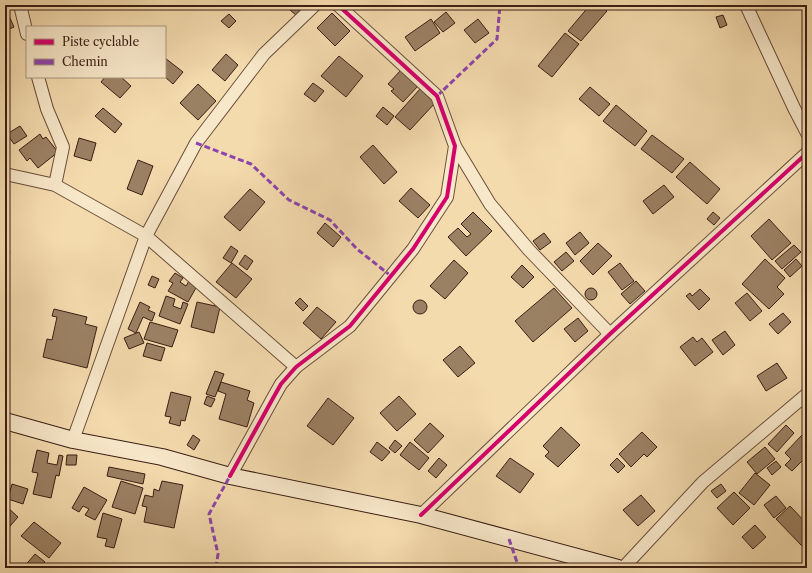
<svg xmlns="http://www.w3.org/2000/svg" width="812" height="573" viewBox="0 0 812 573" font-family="'Libre Caslon Text',serif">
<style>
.building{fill:#9b8164;stroke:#3b1f14}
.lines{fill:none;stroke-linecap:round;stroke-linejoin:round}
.minor-casing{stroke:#694e3a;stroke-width:14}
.secondary-casing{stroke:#3b1f14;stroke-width:18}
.minor{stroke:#f8e8ca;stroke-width:12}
.secondary{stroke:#f8e8ca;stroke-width:16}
.quiet{stroke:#8e44ad;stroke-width:3;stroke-dasharray:6 3;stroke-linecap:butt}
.cycleway-casing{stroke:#f8e8ca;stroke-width:6}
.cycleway{stroke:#d6006c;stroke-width:4}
</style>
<rect width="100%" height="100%" fill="#f4dbae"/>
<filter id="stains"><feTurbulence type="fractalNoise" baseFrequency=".005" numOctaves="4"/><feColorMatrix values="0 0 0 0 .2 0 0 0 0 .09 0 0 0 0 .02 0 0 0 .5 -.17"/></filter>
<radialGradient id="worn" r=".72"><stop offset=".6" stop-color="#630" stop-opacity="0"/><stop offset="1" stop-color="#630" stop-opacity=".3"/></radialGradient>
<!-- building -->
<g class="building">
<polygon points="284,5 305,5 296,15"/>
<polygon points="590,5 600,5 607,11 581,41 568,31"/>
<polygon points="5,7 14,27 5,31"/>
<polygon points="446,12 455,23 443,32 434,22"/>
<polygon points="332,13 350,31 335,46 317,28"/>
<polygon points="229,14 236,21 229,28 221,21"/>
<polygon points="723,15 727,25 720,28 716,17"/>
<polygon points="431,19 440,33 415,51 405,37"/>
<polygon points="478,19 489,33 475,43 464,30"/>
<polygon points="565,33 579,44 552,77 538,66"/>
<polygon points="226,54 238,65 225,81 212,70"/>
<polygon points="339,56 363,76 346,97 321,76"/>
<polygon points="165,58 183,72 173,84 165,77"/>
<polygon points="401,70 418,86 403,102 391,91 394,89 388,84"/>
<polygon points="105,77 121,77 131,86 120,98 101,82"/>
<polygon points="313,83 324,91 315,102 304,94"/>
<polygon points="198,84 216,101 198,120 180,103"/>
<polygon points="590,87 610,104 599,116 579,99"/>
<polygon points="420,89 435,103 410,130 395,117"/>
<polygon points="616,105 647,131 635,146 603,121"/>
<polygon points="383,107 394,116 387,125 376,116"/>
<polygon points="103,108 122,124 115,133 95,116"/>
<polygon points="20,126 27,136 14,144 7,134"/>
<polygon points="40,134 43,139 46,137 58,152 38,168 30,158 27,161 19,150"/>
<polygon points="652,135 684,159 672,173 641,149"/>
<polygon points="79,138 96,143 91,161 74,156"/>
<polygon points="373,145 397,172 384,184 360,157"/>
<polygon points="138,160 153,166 142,195 127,189"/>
<polygon points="690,162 720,189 707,204 676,177"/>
<polygon points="664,185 674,197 653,214 643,201"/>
<polygon points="411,188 430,205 418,218 399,201"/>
<polygon points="250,189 265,202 240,231 224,217"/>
<polygon points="473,212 492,231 466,256 448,237 458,228 467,237 471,234 461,224"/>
<polygon points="713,212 720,218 714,225 707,219"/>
<polygon points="769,219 791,243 772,260 751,236"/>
<polygon points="325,223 341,237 333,247 317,233"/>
<polygon points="580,232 589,243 575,255 566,243"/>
<polygon points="544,233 551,242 540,250 533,241"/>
<polygon points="598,243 612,256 593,275 580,261"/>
<polygon points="794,245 801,252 782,269 775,261"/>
<polygon points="231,246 238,251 231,263 223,258"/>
<polygon points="5,250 10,252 7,260 5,259"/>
<polygon points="566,252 574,261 562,271 554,262"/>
<polygon points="245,255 253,261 247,270 239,264"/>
<polygon points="765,259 785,278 777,287 784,294 769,309 742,284"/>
<polygon points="796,259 802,266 790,277 784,270"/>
<polygon points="454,260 468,273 445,299 430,286"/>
<polygon points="232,263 252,279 236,298 216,282"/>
<polygon points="620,263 634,281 622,290 608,272"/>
<polygon points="522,265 534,277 523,288 511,277"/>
<polygon points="175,273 183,278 180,282 186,286 189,281 197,286 188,302 168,291 173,283 169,281"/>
<polygon points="152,276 159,279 155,288 148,285"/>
<polygon points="636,281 645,291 630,304 621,294"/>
<circle cx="591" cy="294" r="6"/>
<polygon points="554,288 572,308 533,342 515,321"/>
<polygon points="700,289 710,299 699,310 686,296 690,293 692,296"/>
<polygon points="747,293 762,311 750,321 735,303"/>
<polygon points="166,296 175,299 173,306 181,309 183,302 188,304 180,324 159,316"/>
<polygon points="300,298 308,306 303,311 295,303"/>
<circle cx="420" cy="307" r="7"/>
<polygon points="140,302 150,307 148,310 155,313 152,321 143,317 136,333 128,329"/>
<polygon points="197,302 220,307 214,333 191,327"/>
<polygon points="317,307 336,322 321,339 303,323"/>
<polygon points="54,309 87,317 85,324 97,327 87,368 43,357 47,339 52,340 57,317 52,316"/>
<polygon points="783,313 791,322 778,334 769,324"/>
<polygon points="578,318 588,331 575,342 564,329"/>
<polygon points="150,322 178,330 172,347 144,339"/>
<polygon points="725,331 735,345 723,355 712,340"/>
<polygon points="139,332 144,343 129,349 124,338"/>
<polygon points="693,337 697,342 702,338 713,352 695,366 680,347"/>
<polygon points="147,343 165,348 161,361 143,356"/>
<polygon points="460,346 475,363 458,377 443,360"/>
<polygon points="777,363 787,378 766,391 757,376"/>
<polygon points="215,371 224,374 215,397 206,394"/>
<polygon points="221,382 250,391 247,400 254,403 247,427 219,419 226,394 218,391"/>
<polygon points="171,392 191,397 185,421 181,420 180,426 169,423 171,417 165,416"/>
<polygon points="207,396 215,399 211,407 204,404"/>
<polygon points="399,396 416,414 397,431 380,413"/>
<polygon points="328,398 354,418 333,445 307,426"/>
<polygon points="430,423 444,436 428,453 414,440"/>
<polygon points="786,425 794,433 777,452 768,444"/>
<polygon points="561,427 580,445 558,467 545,456 549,452 543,446"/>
<polygon points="642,432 657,447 647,457 644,454 631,467 619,454"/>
<polygon points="193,435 200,440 194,450 187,445"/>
<polygon points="802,435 807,439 807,456 792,471 785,465 791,459 785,453"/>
<polygon points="395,440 402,446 395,453 389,448"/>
<polygon points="377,442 390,452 382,461 370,452"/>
<polygon points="410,442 429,458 419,470 400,455"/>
<polygon points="765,447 775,459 757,474 747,462"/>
<polygon points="37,450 49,453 47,463 57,465 59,455 63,456 59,476 56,475 51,498 33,494 38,473 32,472"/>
<polygon points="67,455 77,455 76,465 66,465"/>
<polygon points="439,458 447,465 436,478 428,471"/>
<polygon points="510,458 534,474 520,493 496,476"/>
<polygon points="617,458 625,466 618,473 610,465"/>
<polygon points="776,461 781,467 772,475 767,468"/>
<polygon points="109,467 145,474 143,484 107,476"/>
<polygon points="755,473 770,485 754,505 739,493"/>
<polygon points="121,481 143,488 135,514 112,507"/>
<polygon points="162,481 183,485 174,528 144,522 147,507 142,506 145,495 153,497 154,489 159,491"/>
<polygon points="12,484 28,489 23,504 8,499"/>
<polygon points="721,484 726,491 717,498 711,491"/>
<polygon points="84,487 107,500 95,520 85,515 89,509 83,506 79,512 72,508"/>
<polygon points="734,492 750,508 733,525 717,508"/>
<polygon points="641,495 655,511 638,526 623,510"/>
<polygon points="776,496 786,508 774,518 764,505"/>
<polygon points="5,505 18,517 5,532"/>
<polygon points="790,506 807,524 807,542 802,546 776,519"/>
<polygon points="103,513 122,519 114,548 105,546 107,539 97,537"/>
<polygon points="34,522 61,543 49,558 21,536"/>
<polygon points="755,525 766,537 753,549 742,537"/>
<polygon points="35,554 45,562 40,568 23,568"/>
</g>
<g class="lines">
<!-- minor casing -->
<g class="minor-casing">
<g id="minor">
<polyline points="20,5 27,34"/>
<polyline points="746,5 794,108 807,133"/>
<polyline points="38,77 47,109 63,147 55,185"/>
<polyline points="455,146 490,204 529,250 610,334"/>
<polyline points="5,174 55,185 146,236 296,367"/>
<polyline points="73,440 146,236 196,143 264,54 315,5"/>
<polyline points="230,476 272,400 281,384 296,367 350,326 413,249 447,197 455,146 437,96 338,5"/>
<polyline points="421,515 610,334 807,153"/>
<polyline points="623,568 703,482 807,394"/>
</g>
</g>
<!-- secondary casing -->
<g class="secondary-casing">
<polyline id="secondary" points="5,421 73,440 162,457 230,476 421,515 618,568"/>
</g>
<!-- minor -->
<use href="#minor" class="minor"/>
<!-- secondary -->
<use href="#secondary" class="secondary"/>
<!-- quiet -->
<g class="quiet">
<polyline points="437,96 497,39 500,5"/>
<polyline points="196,143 251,164 289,200 330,220 357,249 391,276"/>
<polyline points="509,539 519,568"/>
<polyline points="216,568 218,554 209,514 230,476"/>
</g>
<!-- cycleway casing -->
<g class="cycleway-casing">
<g id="cycleway">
<polyline points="230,476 272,400 281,384 296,367 350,326 413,249 447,197 455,146 437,96 338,5"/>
<polyline points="421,515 610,334 807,153"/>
</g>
</g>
<!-- cycleway -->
<use href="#cycleway" class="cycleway"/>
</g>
<!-- margin -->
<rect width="812" height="573" fill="none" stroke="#f4dbae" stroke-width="20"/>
<rect x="6" y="6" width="800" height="561" fill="none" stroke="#3b1f14" stroke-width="2"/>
<rect x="10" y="10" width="792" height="553" fill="none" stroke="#3b1f14"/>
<!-- legend -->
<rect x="26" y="26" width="140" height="52" fill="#f8e8ca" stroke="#ac9881"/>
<rect x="34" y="39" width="20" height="6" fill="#d6006c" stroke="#ac9881"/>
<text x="62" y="46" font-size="12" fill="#3b1f14">Piste cyclable</text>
<rect x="34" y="59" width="20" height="6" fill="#8e44ad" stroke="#ac9881"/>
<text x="62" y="66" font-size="12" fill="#3b1f14">Chemin</text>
<rect width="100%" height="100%" filter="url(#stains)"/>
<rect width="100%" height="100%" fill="url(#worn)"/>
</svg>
